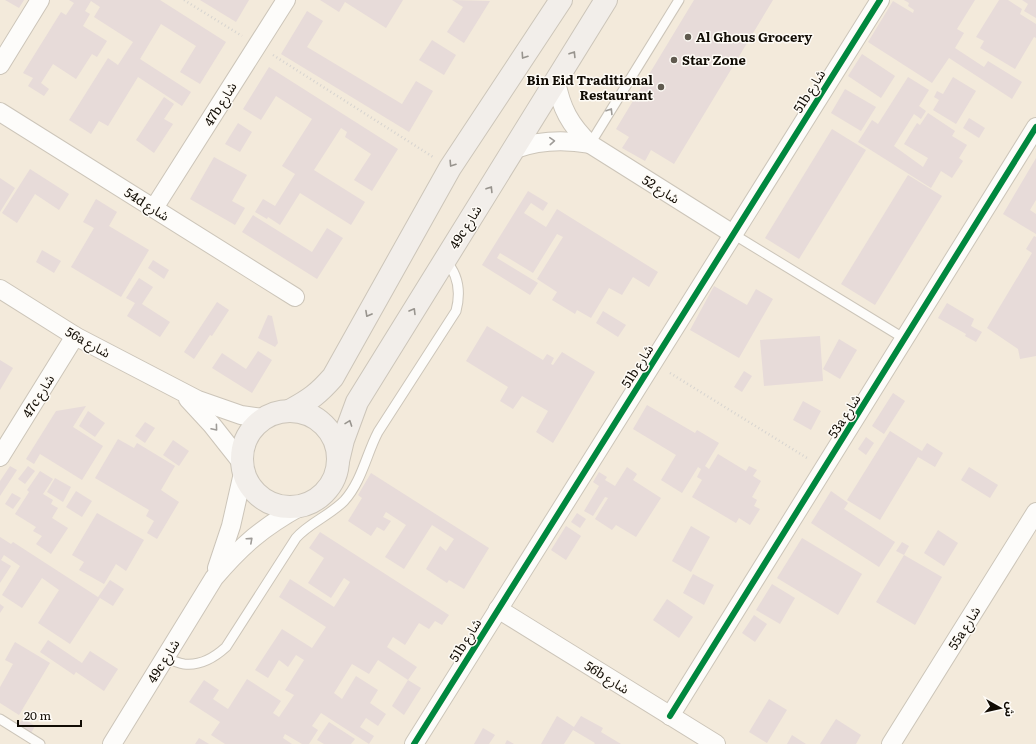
<svg xmlns="http://www.w3.org/2000/svg" width="1036" height="744" viewBox="0 0 1036 744" font-family="Literata,'Noto Sans Arabic',serif">
<style>
.building{fill:#e7dbd9}
.lines{fill:none;stroke-linecap:round;stroke-linejoin:round}
.lane-casing{stroke:#ccc5b9;stroke-width:11}
.street-casing{stroke:#ccc5b9;stroke-width:20}
.secondary-casing{stroke:#ccc5b9;stroke-width:24}
.path{stroke:#d7d4d0;stroke-width:2.5;stroke-dasharray:1 3;stroke-linecap:butt}
.lane{stroke:#fdfcfa;stroke-width:9}
.street{stroke:#fdfcfa;stroke-width:18}
.secondary{stroke:#f2eeea;stroke-width:22}
.cycleway-casing{stroke:#fefbf6;stroke-width:8}
.cycleway{stroke:#00873e;stroke-width:6}
.oneway{stroke:#98948e}
.oneway2{stroke:#9f9c98}
.poi-dot{fill:#605a4f;stroke:#fefbf6;stroke-width:1.5}
.labels{text-anchor:middle;stroke-width:3;stroke-linejoin:round;paint-order:stroke}
.poi-label{font-size:13px;font-weight:bold;fill:#110c04;stroke:#fefbf6;text-anchor:start}
.street-label{font-size:13px;fill:#110c04;stroke:#fefbf6}
</style>
<rect width="100%" height="100%" fill="#f3eadb"/>
<!-- building -->
<g class="building">
<polygon points="5,0 24,0 19,8"/>
<polygon points="69,0 160,0 226,42 200,84 180,72 196,46 161,24 140,59 191,92 182,106 138,77 108,126 99,121 91,134 69,120 108,58 118,65 133,42 94,17 100,7 91,1 85,11 90,14 83,26 107,41 97,57 92,54 76,79 53,64 41,83 49,89 44,96 28,86 33,78 23,73 61,12 66,15 74,3"/>
<polygon points="200,0 249,0 236,22"/>
<polygon points="320,0 403,0 386,28 345,2 339,12"/>
<polygon points="452,0 490,1 464,43 447,32 463,7"/>
<polygon points="694,0 773,0 674,164 651,150 645,161 622,148 629,137 616,129"/>
<polygon points="904,0 975,0 957,29 964,33 955,48 984,67 988,61 1022,82 1012,99 949,58 932,83 868,42 893,1 913,13 914,10 908,6 909,3"/>
<polygon points="999,0 1008,0 1022,9 1020,14 1036,24 1036,38 1034,37 1015,69 980,48 984,41 976,37"/>
<polygon points="1022,0 1036,0 1036,18 1024,11 1028,4"/>
<polygon points="307,11 323,21 307,47 402,104 416,81 433,91 409,132 281,54"/>
<polygon points="432,40 456,55 444,75 419,60"/>
<polygon points="862,54 895,76 881,98 848,76"/>
<polygon points="269,67 398,149 372,191 354,180 371,154 345,137 347,132 341,128 314,170 365,202 351,225 300,193 280,225 268,217 267,219 255,212 263,199 275,206 295,174 282,166 312,119 276,96 261,120 243,109"/>
<polygon points="908,77 929,90 919,106 926,111 921,119 914,114 894,146 923,167 928,158 904,144 917,123 920,125 928,113 955,131 952,136 967,145 959,158 963,161 952,178 941,171 931,188 858,142 872,120 878,124"/>
<polygon points="953,77 976,91 956,124 933,110 939,100 934,97 937,91 943,94"/>
<polygon points="845,89 876,107 861,131 831,113"/>
<polygon points="164,97 174,104 164,119 173,124 154,153 136,140"/>
<polygon points="969,118 985,128 979,138 963,128"/>
<polygon points="238,123 252,132 240,152 225,144"/>
<polygon points="832,129 866,150 799,259 765,238"/>
<polygon points="214,157 247,175 232,201 245,208 235,225 190,199"/>
<polygon points="1036,158 1036,200 1030,210 1036,214 1036,234 1003,214"/>
<polygon points="30,169 69,194 59,210 35,194 17,223 2,213"/>
<polygon points="908,175 942,196 875,305 841,284"/>
<polygon points="0,178 15,188 0,212"/>
<polygon points="528,191 548,203 543,211 531,203 524,213 546,227 557,209 658,272 649,287 633,277 622,295 609,288 591,318 577,310 575,314 552,300 557,292 537,279 563,237 557,234 533,273 500,253 497,258 538,283 530,295 482,265"/>
<polygon points="96,199 117,212 109,226 149,250 121,297 71,267 94,228 83,222"/>
<polygon points="253,215 312,252 327,228 343,238 317,279 242,232"/>
<polygon points="1034,236 1036,237 1036,356 1020,359 1018,349 987,328 1032,253 1026,249"/>
<polygon points="42,250 61,261 54,273 36,262"/>
<polygon points="153,260 169,270 164,279 148,268"/>
<polygon points="139,278 153,287 142,304 170,322 160,337 127,316 135,303 126,298"/>
<polygon points="714,286 747,305 756,289 773,299 739,358 690,330"/>
<polygon points="217,302 229,310 212,336 210,335 194,359 184,352"/>
<polygon points="947,303 974,319 971,326 982,332 976,342 965,336 966,334 938,318"/>
<polygon points="603,311 626,325 618,337 596,323"/>
<polygon points="268,315 272,316 278,343 275,347 258,338"/>
<polygon points="487,326 543,360 547,354 554,358 551,364 553,365 562,352 595,372 553,443 536,432 548,411 522,396 513,409 500,401 508,387 466,361"/>
<polygon points="820,336 823,381 764,386 760,340"/>
<polygon points="839,339 857,350 840,379 823,369"/>
<polygon points="258,351 272,360 252,393 212,368 222,353 246,369"/>
<polygon points="0,360 13,368 0,390"/>
<polygon points="744,371 752,376 742,392 734,387"/>
<polygon points="893,393 905,401 884,434 872,426"/>
<polygon points="803,401 821,411 811,430 793,420"/>
<polygon points="647,405 695,433 697,430 719,443 705,466 709,469 718,454 746,471 749,466 757,470 753,476 761,481 752,497 757,500 754,506 760,509 750,525 739,518 736,523 692,497 702,480 697,477 701,469 698,467 682,493 661,480 676,455 633,429"/>
<polygon points="86,406 73,427 103,446 82,480 40,454 34,464 26,459 56,411"/>
<polygon points="88,411 105,423 95,437 79,426"/>
<polygon points="145,422 155,428 145,443 135,436"/>
<polygon points="890,431 922,451 927,443 943,453 935,467 918,457 880,520 847,500"/>
<polygon points="866,437 874,443 866,455 858,449"/>
<polygon points="118,439 134,448 137,443 175,466 161,490 179,502 157,539 147,533 154,521 146,516 149,510 95,478"/>
<polygon points="173,440 189,451 179,466 163,455"/>
<polygon points="10,466 17,470 0,496 0,481"/>
<polygon points="28,466 35,471 25,484 18,479"/>
<polygon points="627,467 637,474 633,480 661,498 636,537 616,525 612,530 595,519 608,498 605,497 593,516 584,511 599,486 593,482 599,472 607,477 605,480 615,486"/>
<polygon points="969,467 998,485 990,498 961,480"/>
<polygon points="40,471 53,479 43,494 53,500 51,504 58,508 52,518 68,528 51,554 36,544 42,536 33,531 36,527 15,514 29,492 27,490"/>
<polygon points="371,473 489,548 464,589 449,580 447,583 426,569 440,546 446,551 454,539 432,525 404,569 385,557 406,525 386,512 383,517 391,521 384,531 377,527 371,536 348,521 362,498 358,495"/>
<polygon points="55,478 71,487 63,502 47,492"/>
<polygon points="76,491 92,501 82,517 66,507"/>
<polygon points="831,491 848,503 844,509 895,542 879,567 811,523"/>
<polygon points="12,493 21,498 13,509 5,504"/>
<polygon points="97,513 144,540 126,571 116,564 104,584 79,570 84,562 72,555"/>
<polygon points="577,513 586,519 580,528 571,522"/>
<polygon points="566,526 581,536 566,560 551,550"/>
<polygon points="691,526 710,537 691,572 672,561"/>
<polygon points="938,530 958,543 944,566 924,553"/>
<polygon points="320,532 449,615 442,625 435,621 429,629 419,623 405,645 393,637 387,647 417,667 408,680 378,660 369,674 352,664 334,693 342,699 356,676 378,690 370,703 386,714 378,726 366,718 360,727 374,736 369,744 321,713 312,726 318,730 309,744 302,744 285,734 283,738 292,744 225,744 211,735 220,722 189,702 204,680 219,690 213,699 228,709 247,679 281,701 273,713 279,717 294,695 285,690 304,660 296,655 288,667 279,660 268,678 255,670 282,629 312,648 326,627 279,597 290,579 334,607 350,582 344,578 331,598 308,583 324,558 309,548"/>
<polygon points="0,537 11,544 13,542 98,597 110,580 124,589 113,606 100,598 70,644 38,623 59,590 42,578 22,608 2,595 20,566 4,555 1,560 11,566 0,583"/>
<polygon points="802,538 862,574 838,615 777,578"/>
<polygon points="902,542 909,546 904,555 896,551"/>
<polygon points="904,555 942,577 915,625 876,602"/>
<polygon points="693,574 714,585 704,605 683,593"/>
<polygon points="772,584 795,598 780,624 756,610"/>
<polygon points="667,599 693,617 679,638 653,620"/>
<polygon points="0,604 4,607 0,613"/>
<polygon points="754,615 767,624 755,642 742,633"/>
<polygon points="48,640 82,663 90,651 118,669 104,691 76,672 74,675 40,652"/>
<polygon points="15,642 50,663 19,715 0,703 0,687 13,664 5,660"/>
<polygon points="408,680 421,688 404,715 392,706"/>
<polygon points="769,699 787,710 767,743 749,732"/>
<polygon points="557,716 574,727 581,716 603,728 601,732 621,744 594,744 595,743 573,730 564,744 541,744"/>
<polygon points="23,718 35,726 30,735 17,727"/>
<polygon points="836,719 861,735 856,744 820,744"/>
<polygon points="329,722 355,739 351,744 324,744 317,740"/>
<polygon points="483,728 495,735 489,744 474,744"/>
<polygon points="792,735 806,744 787,744"/>
<polygon points="199,738 209,744 195,744"/>
<polygon points="507,740 514,744 505,744"/>
</g>
<g class="lines">
<!-- lane casing -->
<g class="lane-casing">
<g id="lane">
<polyline points="590,144 679,0"/>
<polyline points="733,234 905,339"/>
<path d="M166,658c5,2 12,5 18,6 16,2 31,-7 42,-17l70,-109c13,-15 33,-22 48,-37 18,-20 22,-46 34,-69l78,-121c5,-19 3,-36 -11,-51"/>
<polyline points="0,719 40,744"/>
</g>
</g>
<!-- street casing -->
<g class="street-casing">
<g id="street">
<polyline points="0,65 40,0"/>
<path d="M556,81c5,27 14,44 34,63l143,90"/>
<polyline points="0,112 295,297"/>
<path d="M515,149c25,-9 48,-10 75,-5"/>
<polyline points="154,208 286,0"/>
<polyline points="0,289 75,336 198,400 241,415 263,418"/>
<polyline points="188,399 212,425 242,463"/>
<polyline points="0,457 75,336"/>
<polyline points="217,568 231,526 243,473"/>
<polyline points="498,609 716,744"/>
<polyline points="670,716 1036,127"/>
<path d="M112,744l102,-166c28,-33 49,-51 87,-72"/>
<polyline points="414,744 880,0"/>
<polyline points="891,744 1036,512"/>
</g>
</g>
<!-- secondary casing -->
<g class="secondary-casing">
<g id="secondary">
<path d="M291,410c19,-10 28,-17 42,-33l117,-209 111,-168"/>
<circle cx="290" cy="459" r="48"/>
<polyline points="338,461 343,440 357,402 606,0"/>
</g>
</g>
<!-- path -->
<g class="path">
<polyline points="184,0 242,36"/>
<polyline points="273,55 433,157"/>
<polyline points="670,373 807,458"/>
</g>
<!-- lane -->
<use href="#lane" class="lane"/>
<!-- street -->
<use href="#street" class="street"/>
<!-- secondary -->
<use href="#secondary" class="secondary"/>
<!-- cycleway casing -->
<g class="cycleway-casing">
<g id="cycleway">
<polyline points="670,716 1036,127"/>
<polyline points="414,744 880,0"/>
</g>
</g>
<!-- cycleway -->
<use href="#cycleway" class="cycleway"/>
</g>
<!-- one-way arrows -->
<defs><path id="oneway-chevron" d="M-2-3.5L2.5 0L-2 3.5" fill="none" stroke-width="1.6" stroke-linecap="round" stroke-linejoin="round"/></defs>
<g class="oneway">
<use href="#oneway-chevron" transform="translate(573 54) rotate(-58)"/>
<use href="#oneway-chevron" transform="translate(524 56) rotate(124)"/>
<use href="#oneway-chevron" transform="translate(452 164) rotate(123)"/>
<use href="#oneway-chevron" transform="translate(490 189) rotate(-58)"/>
<use href="#oneway-chevron" transform="translate(413 311) rotate(-59)"/>
<use href="#oneway-chevron" transform="translate(368 314) rotate(119)"/>
<use href="#oneway-chevron" transform="translate(349 423) rotate(-70)"/>
</g>
<g class="oneway2">
<use href="#oneway-chevron" transform="translate(610 111) rotate(-58)"/>
<use href="#oneway-chevron" transform="translate(552 141) rotate(-4)"/>
<use href="#oneway-chevron" transform="translate(215 428) rotate(50)"/>
<use href="#oneway-chevron" transform="translate(250 540) rotate(-42)"/>
</g>
<!-- markers -->
<g class="poi-dot">
<circle cx="688" cy="37" r="4"/>
<circle cx="674" cy="60" r="4"/>
<circle cx="661" cy="87" r="4"/>
</g>
<g class="labels">
<!-- poi labels -->
<g class="poi-label">
<text x="696" y="42">Al Ghous Grocery</text>
<text x="682" y="65">Star Zone</text>
<text x="653" y="85" text-anchor="end">Bin Eid Traditional<tspan x="653" dy="15">Restaurant</tspan></text>
</g>
<!-- street labels -->
<g class="street-label">
<text transform="translate(809 91) rotate(-58)" y="5">51b شارع</text>
<text transform="translate(220 104) rotate(-58)" y="5">47b شارع</text>
<text transform="translate(661 189) rotate(32)" y="5">شارع 52</text>
<text transform="translate(147 204) rotate(32)" y="5">54d شارع</text>
<text transform="translate(465 227) rotate(-58)" y="5">49c شارع</text>
<text transform="translate(88 342) rotate(29)" y="5">56a شارع</text>
<text transform="translate(637 366) rotate(-58)" y="5">51b شارع</text>
<text transform="translate(38 396) rotate(-58)" y="5">47c شارع</text>
<text transform="translate(844 416) rotate(-58)" y="5">53a شارع</text>
<text transform="translate(964 628) rotate(-58)" y="5">55a شارع</text>
<text transform="translate(465 640) rotate(-58)" y="5">51b شارع</text>
<text transform="translate(163 661) rotate(-58)" y="5">49c شارع</text>
<text transform="translate(607 677) rotate(32)" y="5">56b شارع</text>
</g>
</g>
<!-- north arrow -->
<g transform="translate(1000 708) rotate(98)" stroke="#fefbf6" stroke-width="3" paint-order="stroke">
<path d="M0-3L7 15L0 10L-7 15Z" fill="#110c04"/>
<text y="-6" font-size="11" font-weight="bold" text-anchor="middle" fill="#110c04">ش</text>
</g>
<!-- scale -->
<path d="M18 720v6h63v-6" fill="none" stroke="#110c04" stroke-width="2"/>
<text x="24" y="720" font-size="12" fill="#110c04" stroke="#fefbf6" stroke-width="3" paint-order="stroke">20 m</text>
</svg>
